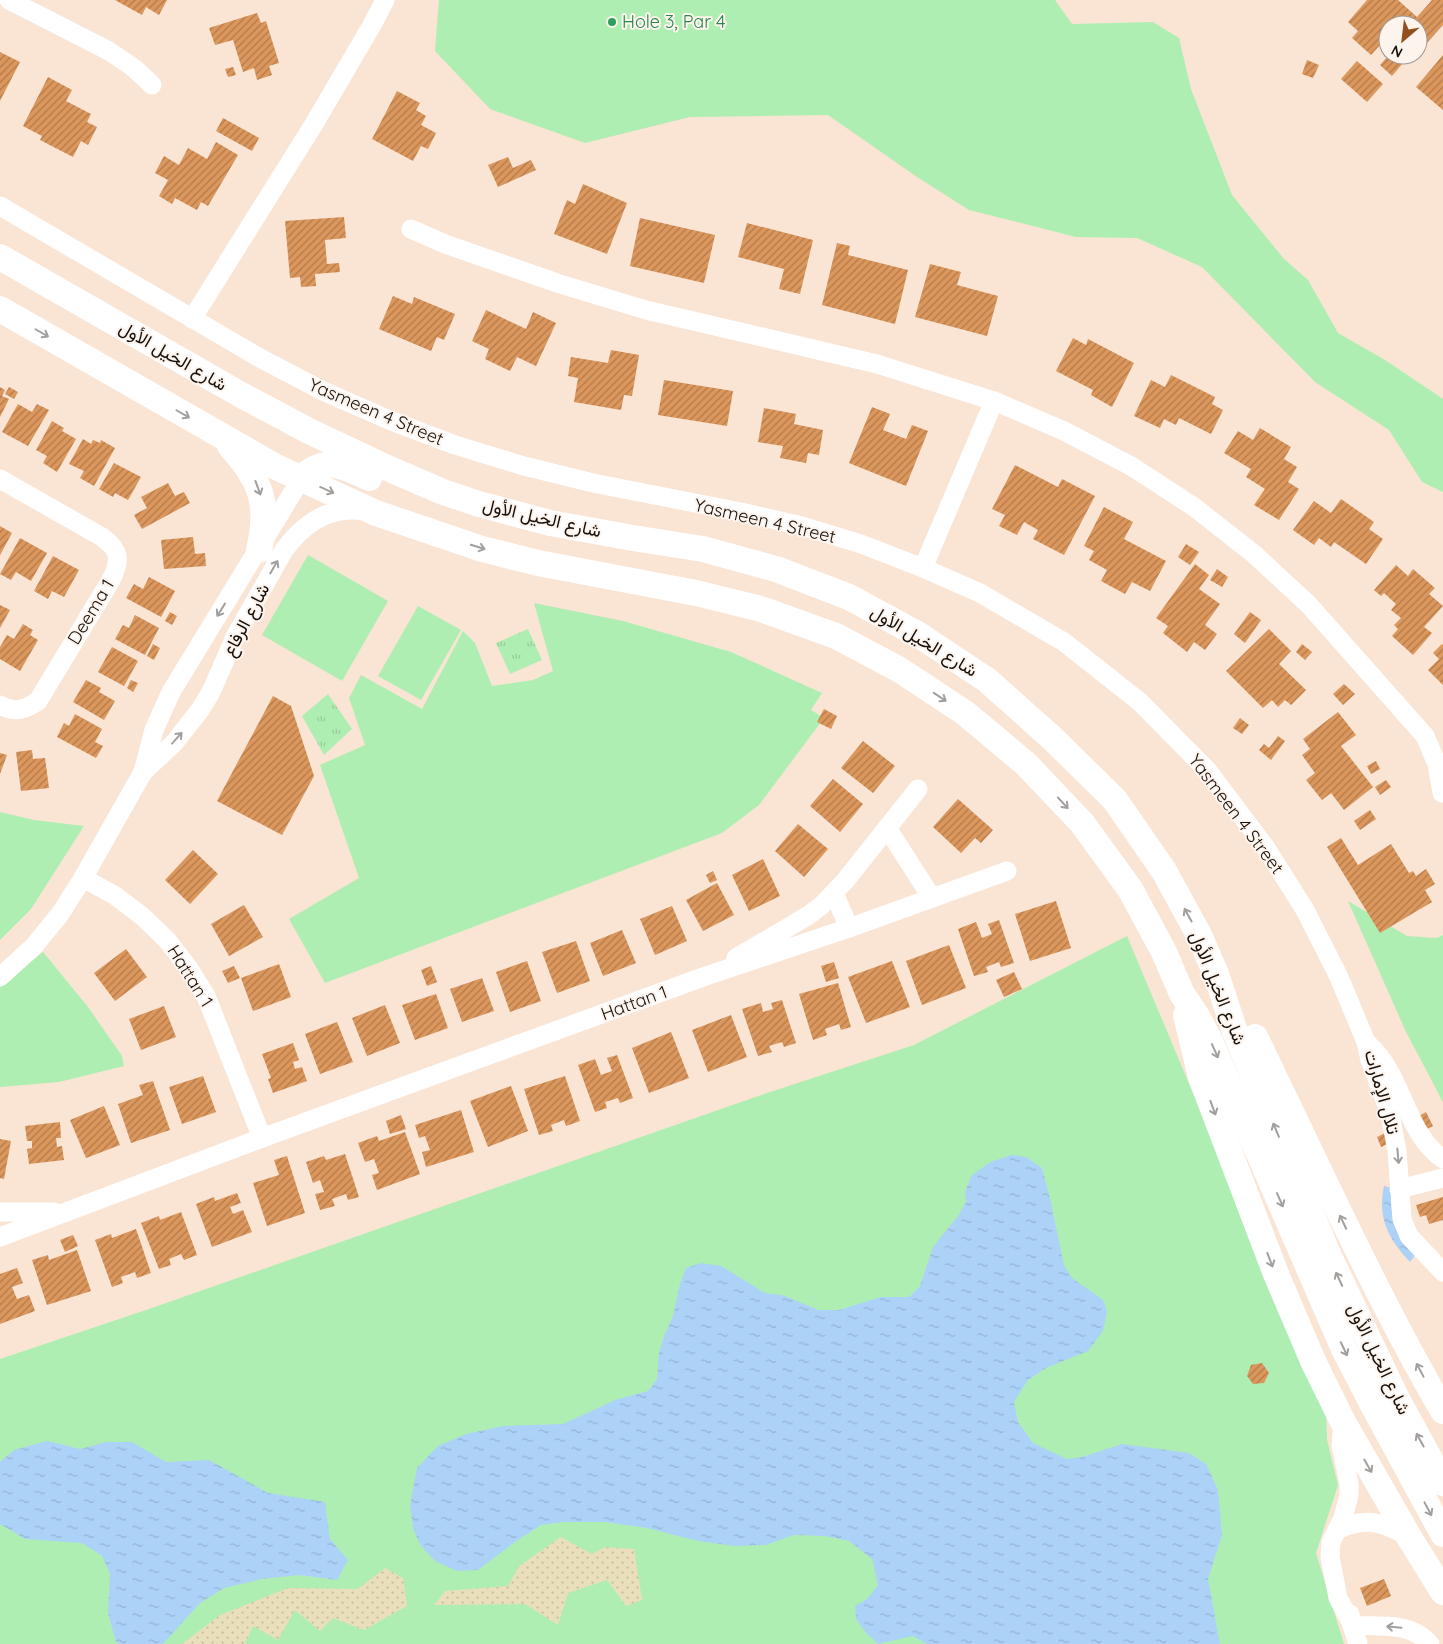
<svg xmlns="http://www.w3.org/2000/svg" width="1443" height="1644" viewBox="0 0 1443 1644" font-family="Quicksand,Vazirmatn,sans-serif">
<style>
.grass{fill:#afeeb2}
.sand{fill:url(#sand-dots)}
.park{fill:url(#park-tufts)}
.water{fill:url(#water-ripples)}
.building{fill:url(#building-hatch)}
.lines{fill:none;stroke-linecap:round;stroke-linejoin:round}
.street{stroke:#fff;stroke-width:19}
.secondary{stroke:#fff;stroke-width:26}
.oneway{stroke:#a29f9d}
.leisure-dot{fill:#2e9e5b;stroke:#fdf4ed;stroke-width:2}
.labels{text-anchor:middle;stroke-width:4;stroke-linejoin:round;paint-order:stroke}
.leisure-label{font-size:18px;fill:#27864d;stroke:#fdf4ed;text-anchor:start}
.street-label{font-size:18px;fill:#160f0a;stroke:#fdf4ed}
</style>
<defs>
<pattern id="sand-dots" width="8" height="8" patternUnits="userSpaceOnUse" patternTransform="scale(1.25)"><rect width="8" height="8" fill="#e9dfba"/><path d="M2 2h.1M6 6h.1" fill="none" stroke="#c7be9f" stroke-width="1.8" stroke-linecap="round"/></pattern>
<pattern id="park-tufts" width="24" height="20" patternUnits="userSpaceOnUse" patternTransform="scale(1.25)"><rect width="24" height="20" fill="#afeeb2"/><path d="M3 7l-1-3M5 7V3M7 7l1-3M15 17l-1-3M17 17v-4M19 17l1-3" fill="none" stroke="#96cb98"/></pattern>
<pattern id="water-ripples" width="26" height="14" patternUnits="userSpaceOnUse" patternTransform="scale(1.25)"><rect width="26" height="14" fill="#acd2f8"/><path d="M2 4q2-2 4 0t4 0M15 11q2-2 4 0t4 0" fill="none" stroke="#93b3d3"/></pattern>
<pattern id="building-hatch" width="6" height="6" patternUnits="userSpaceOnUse" patternTransform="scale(1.25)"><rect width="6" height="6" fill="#dc975d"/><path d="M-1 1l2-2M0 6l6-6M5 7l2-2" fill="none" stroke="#b17a4b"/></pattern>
</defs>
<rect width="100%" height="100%" fill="#fae4d3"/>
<!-- grass -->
<g class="grass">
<polygon points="439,0 1055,0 1072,24 1153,22 1179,38 1191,89 1232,195 1284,259 1308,280 1338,333 1385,360 1443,399 1443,492 1422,482 1389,430 1315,382 1202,267 1137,238 1076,237 969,210 917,177 828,115 690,117 585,143 490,109 435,51"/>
<polygon points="308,555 388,601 342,681 262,635"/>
<polygon points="534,603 623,621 731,652 822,693 811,710 824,718 759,805 722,833 325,983 289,919 359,878 320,765 365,745 349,698 361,675 422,709 463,631 475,643 492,686 533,680 553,671"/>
<polygon points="418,606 461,630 421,700 378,676"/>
<polygon points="0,812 34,820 84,826 31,909 0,940"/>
<polygon points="1348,901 1407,936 1437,938 1443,935 1443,1102 1406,1032"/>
<polygon points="1127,936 1326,1410 1327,1440 1338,1485 1316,1553 1344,1644 0,1644 0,1359 146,1310 767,1093 914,1045"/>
<polygon points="43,952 88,1007 122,1056 124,1066 59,1082 0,1087 0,987"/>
</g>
<!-- sand -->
<g class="sand">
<polygon points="561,1537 592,1554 605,1547 634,1549 642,1600 626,1606 607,1580 568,1593 558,1625 525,1604 434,1605 445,1591 508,1586 519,1566"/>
<polygon points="385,1568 403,1578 407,1606 364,1630 333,1618 320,1631 295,1610 278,1640 253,1626 245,1644 182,1644 220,1615 288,1588 358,1589"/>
</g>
<!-- park -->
<g class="park">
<polygon points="528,629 542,660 510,674 496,643"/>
<polygon points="328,694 352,729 324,755 302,716"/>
</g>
<!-- water -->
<g class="water">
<polygon points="1012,1155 1026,1157 1042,1168 1051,1203 1064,1265 1072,1278 1103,1300 1107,1312 1103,1331 1088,1351 1046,1368 1028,1380 1014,1402 1018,1422 1033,1443 1067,1459 1082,1457 1122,1444 1189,1453 1206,1464 1218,1490 1222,1535 1208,1579 1220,1644 927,1644 913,1636 878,1644 866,1633 856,1619 855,1606 867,1599 878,1585 872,1559 849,1541 825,1536 794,1535 766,1545 735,1546 698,1541 647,1528 605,1522 564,1522 541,1525 515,1542 478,1570 457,1571 435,1561 421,1546 413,1529 410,1505 417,1468 438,1446 466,1434 503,1426 563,1424 615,1400 648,1391 657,1379 659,1353 664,1336 673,1316 680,1284 686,1268 701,1263 721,1266 765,1293 782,1295 819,1310 839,1310 881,1297 909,1297 920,1286 933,1247 958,1216 966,1202 965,1192 971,1176 990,1162"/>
<path d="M1384,1186l7,2c0,32 2,43 24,67l-5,7c-21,-22 -33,-44 -26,-76z"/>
<polygon points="47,1441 80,1449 106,1442 132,1442 166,1462 209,1460 268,1493 325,1502 330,1539 348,1560 337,1580 299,1575 262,1579 224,1588 200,1603 163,1644 120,1644 116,1642 108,1613 110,1574 102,1556 82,1543 25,1539 0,1524 0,1462 14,1450"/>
</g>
<!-- building -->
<g class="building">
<polygon points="115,0 167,0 159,15 146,7 142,15"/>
<polygon points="1367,0 1398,0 1417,17 1432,0 1443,0 1443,25 1418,53 1418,25 1388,25 1388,50 1381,44 1371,55 1352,38 1358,31 1348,22"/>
<polygon points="257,13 261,23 266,21 279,63 269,66 272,75 257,80 254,68 243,72 233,40 215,45 209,28"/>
<polygon points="0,52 20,62 0,101"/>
<polygon points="1389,55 1410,55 1392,76 1380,65"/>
<polygon points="1443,55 1443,110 1416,87"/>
<polygon points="1307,60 1319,65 1313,78 1302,74"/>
<polygon points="1357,61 1383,84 1367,102 1341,79"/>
<polygon points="233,67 236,75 228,77 225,69"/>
<polygon points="48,77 72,90 66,101 91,114 87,122 97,127 88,145 81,141 73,157 40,140 42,136 23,126"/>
<polygon points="397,91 420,103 416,110 426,116 421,125 436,133 428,149 421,146 413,161 372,139"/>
<polygon points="223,118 259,138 252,151 216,131"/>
<polygon points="216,142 238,155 208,206 201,202 197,210 175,198 172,204 159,196 168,180 155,173 164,156 179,165 188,148 207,159"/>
<polygon points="508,157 513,168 531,160 536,170 498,187 488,165"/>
<polygon points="583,184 627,203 607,254 554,234 567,200 575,204"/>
<polygon points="344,217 346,238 325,240 327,264 339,263 340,272 315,274 316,286 301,287 300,277 290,278 285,221"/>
<polygon points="640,218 715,235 704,283 630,266"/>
<polygon points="747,223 813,240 800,294 779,289 784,269 738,257"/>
<polygon points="837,243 850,246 848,255 908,270 895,324 822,305"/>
<polygon points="930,264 961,272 957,285 998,296 987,336 915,317"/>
<polygon points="393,296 412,304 414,297 455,314 444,340 437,337 431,351 379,329"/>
<polygon points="486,310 526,329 533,312 556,323 536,366 517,357 510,371 485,359 489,349 472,341"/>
<polygon points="1073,338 1086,345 1088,339 1134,363 1112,407 1091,395 1093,390 1056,371"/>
<polygon points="611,350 639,355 632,396 624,395 621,410 574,402 578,378 568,376 571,357 608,363"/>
<polygon points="1171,375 1215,397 1212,404 1223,410 1211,434 1179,418 1176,425 1164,419 1160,428 1134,416 1151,380 1165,387"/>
<polygon points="664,380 733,391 727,426 658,415"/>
<polygon points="0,387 5,390 2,396 9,399 0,417"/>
<polygon points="9,387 18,392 14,399 5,394"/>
<polygon points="18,404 32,412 37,404 49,410 28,446 2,432"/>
<polygon points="872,407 890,414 883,430 906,439 912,425 928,431 906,486 849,463"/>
<polygon points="764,408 796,414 794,424 823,430 819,455 808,453 806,463 780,458 783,446 758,442"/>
<polygon points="52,421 64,428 62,431 76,439 57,472 43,463 47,456 36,450"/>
<polygon points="1260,428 1291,447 1284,459 1297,467 1288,482 1299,489 1279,520 1254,505 1265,489 1246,477 1251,469 1224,453 1238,431 1253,440"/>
<polygon points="83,439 91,444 93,440 100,443 101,440 115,448 94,486 80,478 84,471 69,464"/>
<polygon points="114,463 141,477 128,500 115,493 113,497 99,489"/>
<polygon points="1015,465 1058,487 1062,479 1095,496 1064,555 1033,539 1038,530 1024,522 1017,535 999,526 1005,515 992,509"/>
<polygon points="168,483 175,496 184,492 190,503 142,529 134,515 147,508 141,497"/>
<polygon points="1341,499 1374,522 1369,529 1383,539 1366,564 1334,542 1331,547 1319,538 1314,545 1293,530 1314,501 1331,513"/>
<polygon points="1104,507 1133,522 1124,539 1166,561 1150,591 1132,582 1125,594 1101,581 1107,570 1089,560 1094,551 1084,546"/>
<polygon points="0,526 12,533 0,555"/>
<polygon points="193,537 195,554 205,553 206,566 164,569 161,540"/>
<polygon points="20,538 47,553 31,581 16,572 11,580 0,574"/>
<polygon points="1186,544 1199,552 1190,565 1178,557"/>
<polygon points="53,556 79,570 64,597 52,591 48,599 34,591"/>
<polygon points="1195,564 1209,575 1199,589 1220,604 1205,625 1217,634 1205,650 1194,642 1187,652 1163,633 1168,626 1156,618"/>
<polygon points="1396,565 1408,576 1413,569 1435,588 1429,594 1443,606 1424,627 1432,633 1413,655 1392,636 1398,629 1394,625 1401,618 1391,610 1396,604 1384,593 1381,596 1374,590"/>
<polygon points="1217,569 1228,577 1222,587 1210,580"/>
<polygon points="149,577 175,591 161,617 126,598 134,584 143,589"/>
<polygon points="0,605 10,610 0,628"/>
<polygon points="170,612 177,616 172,625 165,621"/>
<polygon points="1250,612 1261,620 1245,643 1234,634"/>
<polygon points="135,615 159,628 145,655 115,639 123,625 129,628"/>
<polygon points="23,624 33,630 30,635 38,640 20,671 0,659 0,647 7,635 14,639"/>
<polygon points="1269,629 1291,651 1279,664 1306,690 1291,705 1285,700 1278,707 1272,700 1263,708 1226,671"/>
<polygon points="153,644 160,648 154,660 147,656"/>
<polygon points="1302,644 1312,652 1305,660 1296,652"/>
<polygon points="1442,644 1443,645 1443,685 1428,670 1439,659 1433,653"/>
<polygon points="112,647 138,661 124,686 98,672"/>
<polygon points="86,680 101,688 99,692 115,701 104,720 73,702"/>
<polygon points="131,680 138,683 133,692 127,688"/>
<polygon points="1344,684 1355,694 1343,705 1333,694"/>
<polygon points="273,696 291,706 314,776 282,835 217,801"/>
<polygon points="824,709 837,716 831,729 817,722"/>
<polygon points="1338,712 1356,735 1341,746 1373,787 1344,810 1331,793 1322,800 1306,780 1315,773 1302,755 1310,749 1303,739"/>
<polygon points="75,714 102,729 95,742 103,746 96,758 57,737 64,723 69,726"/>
<polygon points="1240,718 1249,725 1242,734 1233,728"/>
<polygon points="1278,736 1285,741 1271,760 1259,750 1264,744 1269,748"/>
<polygon points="863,741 895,766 873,793 841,768"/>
<polygon points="32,750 33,759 45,758 49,788 21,791 16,752"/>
<polygon points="0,753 7,755 0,774"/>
<polygon points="1376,761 1380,769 1371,774 1367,766"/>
<polygon points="833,779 863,804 840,832 810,806"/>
<polygon points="1386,780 1391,787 1380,795 1375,787"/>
<polygon points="958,799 993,830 981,843 975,838 961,853 933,827"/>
<polygon points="1370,810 1376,819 1360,830 1354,821"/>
<polygon points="798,824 828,849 804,877 775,851"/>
<polygon points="1341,838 1358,865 1391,844 1409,873 1413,871 1416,876 1426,869 1435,884 1425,890 1432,902 1380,933 1327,847"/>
<polygon points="193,850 218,874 190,904 165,880"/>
<polygon points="763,859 780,896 749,911 732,875"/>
<polygon points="713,871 717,880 710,883 706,875"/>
<polygon points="717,883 734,915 703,931 686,900"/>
<polygon points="1056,901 1071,948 1030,961 1015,914"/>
<polygon points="244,905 263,937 229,956 211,924"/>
<polygon points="672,906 687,941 655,955 640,919"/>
<polygon points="999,920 1014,963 1001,967 999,962 986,967 988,972 974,976 958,929 976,922 982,938 992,934 988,924"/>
<polygon points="622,930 636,963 603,976 590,943"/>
<polygon points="576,941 590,981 557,993 542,952"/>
<polygon points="949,945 966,988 922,1005 906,961"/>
<polygon points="126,949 147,977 115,1001 94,973"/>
<polygon points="527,961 541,1001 510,1012 496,972"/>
<polygon points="892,961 910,1007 866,1023 848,977"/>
<polygon points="834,962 839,978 826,982 821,966"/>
<polygon points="279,964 291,997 253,1011 241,978"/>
<polygon points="234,966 240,978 228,983 222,971"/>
<polygon points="431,966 437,982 427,986 421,970"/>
<polygon points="1014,972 1022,989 1004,997 996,980"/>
<polygon points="482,978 494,1011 462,1022 450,989"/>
<polygon points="838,983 851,1027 841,1030 839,1024 825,1029 827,1035 813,1040 799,994"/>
<polygon points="436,994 448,1028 415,1040 402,1005"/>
<polygon points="782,1000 796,1043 784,1047 782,1042 769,1046 772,1052 758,1056 742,1009 761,1003 763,1012 773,1009 771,1003"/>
<polygon points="385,1005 400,1043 367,1056 352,1018"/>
<polygon points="164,1006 176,1037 141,1050 129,1019"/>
<polygon points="731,1015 747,1057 708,1072 692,1030"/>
<polygon points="337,1022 353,1062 320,1074 305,1034"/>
<polygon points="671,1032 689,1078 649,1093 632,1048"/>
<polygon points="293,1043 299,1060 293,1062 295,1069 302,1067 307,1081 273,1093 268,1079 271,1078 262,1054"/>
<polygon points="617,1055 633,1098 620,1103 618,1098 605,1102 607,1108 595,1112 578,1065 595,1059 601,1075 612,1071 607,1058"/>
<polygon points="203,1076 216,1112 182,1124 169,1087"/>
<polygon points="565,1076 580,1121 566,1126 564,1120 551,1125 553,1131 539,1135 524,1089"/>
<polygon points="153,1081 170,1130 131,1143 118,1104 143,1095 139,1085"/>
<polygon points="511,1086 528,1131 488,1147 470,1101"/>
<polygon points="104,1106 120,1145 86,1158 70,1120"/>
<polygon points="461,1110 474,1152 426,1167 422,1152 430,1150 425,1136 419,1138 415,1125"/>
<polygon points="1426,1112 1433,1126 1423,1131 1417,1117"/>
<polygon points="401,1115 406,1129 390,1134 386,1121"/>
<polygon points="60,1122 61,1138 56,1138 57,1147 62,1146 64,1160 29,1164 27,1149 32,1148 32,1141 27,1141 25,1126"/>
<polygon points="405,1132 420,1174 377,1190 372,1175 379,1173 374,1159 365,1162 358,1143 377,1136 379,1141"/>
<polygon points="1385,1133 1390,1143 1381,1147 1377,1137"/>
<polygon points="0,1139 11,1141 4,1179 0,1178"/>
<polygon points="345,1154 359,1197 348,1200 346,1194 332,1199 335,1206 320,1210 315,1194 324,1192 320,1180 313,1183 306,1162 324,1156 326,1160"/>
<polygon points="287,1156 305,1213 267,1226 253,1183 279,1175 274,1160"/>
<polygon points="237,1193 241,1203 230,1207 233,1214 243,1210 252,1232 212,1247 196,1204 214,1197 215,1201"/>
<polygon points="1443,1197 1443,1220 1429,1224 1426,1215 1420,1217 1416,1205"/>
<polygon points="181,1212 197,1255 184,1260 181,1254 169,1259 171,1265 159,1269 141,1223 159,1216 160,1220"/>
<polygon points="136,1229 151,1273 137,1278 135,1272 121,1277 123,1283 112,1287 95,1240 111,1234 112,1238"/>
<polygon points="73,1235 78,1246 65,1252 60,1240"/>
<polygon points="77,1250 91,1291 47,1305 32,1260 48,1255 49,1260"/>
<polygon points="17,1268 23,1283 12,1287 17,1299 29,1295 35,1311 0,1324 0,1274"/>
<polygon points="1262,1363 1269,1373 1264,1383 1253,1384 1247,1376 1251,1365"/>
<polygon points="1384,1579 1391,1596 1367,1606 1360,1588"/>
</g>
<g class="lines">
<!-- street -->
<g class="street">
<polyline points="9,0 109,51 134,68 152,85"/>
<polyline points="0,206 260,358 323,391 389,420 455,445 524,466 593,483 741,512 802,526 861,544 923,568 980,593 1064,642 1140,702 1208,771 1266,848 1305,910 1338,975 1366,1042 1370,1060 1390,1114 1397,1151 1402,1219 1409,1236 1443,1272"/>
<polyline points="411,229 445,244 560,284 646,310 877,364 994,401 1064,431 1131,466 1194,507 1254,554 1309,605 1425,736 1437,764 1442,793"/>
<polyline points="192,319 314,124 372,25 385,0"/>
<path d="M0,479l102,58c18,13 19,23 9,43l-73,121c-12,8 -24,13 -38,4"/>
<polyline points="923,568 994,401"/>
<path d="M143,772l31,-29 26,-33 11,-18 24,-55 49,-87c20,-27 46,-45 81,-39"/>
<polyline points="887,828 932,898"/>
<polyline points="83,878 114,895 142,916 167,940 188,967 206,996 262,1138"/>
<polyline points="834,893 849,928"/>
<polyline points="736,958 809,915 822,905 845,881 918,789"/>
<polyline points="0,977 34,946 60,914 83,878 143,772 154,730 171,692 301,479"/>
<path d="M1369,1045c34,30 36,88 74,114"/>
<polyline points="1399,1189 1443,1178"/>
<polyline points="0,1212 54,1212"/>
<polyline points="0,1237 262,1138 703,977 849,928 1007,871"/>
<polyline points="1343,1422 1341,1445 1349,1484 1349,1495 1343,1518 1331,1542 1330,1557 1338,1598 1351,1622"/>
<path d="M1339,1529c28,-12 44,-7 70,8"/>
<polyline points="1350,1614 1351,1622 1358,1644"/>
<path d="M1352,1626c27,0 59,-4 78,18"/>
</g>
<!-- secondary -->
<g class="secondary">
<polyline points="0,257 243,396 309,431 385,467 443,492 479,504 550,523 633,538 703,549 776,569 849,597 919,635 987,680 1052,738 1115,800 1164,871 1199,935 1216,974 1234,1029 1328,1254 1396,1397 1443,1483"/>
<polyline points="0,309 276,467 376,513 482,549 538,563 696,593 761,609 836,636 900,670 965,713 1026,764 1082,823 1130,889 1164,952 1182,994 1197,1016 1210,1041 1344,1349 1374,1407 1443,1534"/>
<path d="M230,446c31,34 40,58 29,104"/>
<path d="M301,479c24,-24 42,-13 68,-1"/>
<polyline points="1186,1015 1201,1077 1276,1274 1313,1361 1343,1422 1409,1537 1443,1592"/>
<path d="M1255,1037c61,125 118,253 188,374"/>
</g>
</g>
<!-- one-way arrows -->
<defs><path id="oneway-shaft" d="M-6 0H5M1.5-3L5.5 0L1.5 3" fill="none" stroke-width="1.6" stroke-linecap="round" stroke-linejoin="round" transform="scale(1.25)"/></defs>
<g class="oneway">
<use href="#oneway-shaft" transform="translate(42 333) rotate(30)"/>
<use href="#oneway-shaft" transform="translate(183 414) rotate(30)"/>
<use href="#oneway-shaft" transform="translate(258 488) rotate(70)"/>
<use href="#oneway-shaft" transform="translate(327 490) rotate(24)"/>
<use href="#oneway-shaft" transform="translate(478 547) rotate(17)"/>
<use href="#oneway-shaft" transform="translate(274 567) rotate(-60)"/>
<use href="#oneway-shaft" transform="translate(221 610) rotate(122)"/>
<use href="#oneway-shaft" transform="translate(940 697) rotate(34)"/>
<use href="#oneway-shaft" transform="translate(177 738) rotate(-48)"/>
<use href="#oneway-shaft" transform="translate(1063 803) rotate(47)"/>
<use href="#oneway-shaft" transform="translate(1188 915) rotate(-119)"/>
<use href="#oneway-shaft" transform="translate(1215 1051) rotate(66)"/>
<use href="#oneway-shaft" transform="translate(1213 1108) rotate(70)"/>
<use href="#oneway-shaft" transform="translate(1276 1130) rotate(-113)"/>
<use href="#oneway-shaft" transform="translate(1398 1156) rotate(85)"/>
<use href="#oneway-shaft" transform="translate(1280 1200) rotate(66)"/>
<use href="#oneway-shaft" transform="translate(1343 1222) rotate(-115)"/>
<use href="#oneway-shaft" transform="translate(1270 1260) rotate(69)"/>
<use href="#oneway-shaft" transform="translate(1339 1279) rotate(-115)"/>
<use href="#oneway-shaft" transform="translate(1344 1349) rotate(65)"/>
<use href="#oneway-shaft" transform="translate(1420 1370) rotate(-118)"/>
<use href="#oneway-shaft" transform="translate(1420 1440) rotate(-119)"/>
<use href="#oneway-shaft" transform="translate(1368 1466) rotate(60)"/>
<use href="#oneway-shaft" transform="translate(1428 1509) rotate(62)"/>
<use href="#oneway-shaft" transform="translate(1394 1627) rotate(-175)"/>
</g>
<!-- markers -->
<circle class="leisure-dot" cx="612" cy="22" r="5"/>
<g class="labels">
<!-- leisure labels -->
<g class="leisure-label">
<text x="622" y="28">Hole 3, Par 4</text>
</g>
<!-- street labels -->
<g class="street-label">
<text transform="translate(173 356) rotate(30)" y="6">شارع الخيل الأول</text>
<text transform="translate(376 412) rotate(23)" y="6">Yasmeen 4 Street</text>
<text transform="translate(542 518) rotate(13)" y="6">شارع الخيل الأول</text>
<text transform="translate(765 521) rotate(13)" y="6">Yasmeen 4 Street</text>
<text transform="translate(91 612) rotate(-59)" y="6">Deema 1</text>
<text transform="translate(246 620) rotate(-62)" y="6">شارع الرفاع</text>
<text transform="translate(924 641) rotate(31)" y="6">شارع الخيل الأول</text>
<text transform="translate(1236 814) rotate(53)" y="6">Yasmeen 4 Street</text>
<text transform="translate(190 976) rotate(58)" y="6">Hattan 1</text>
<text transform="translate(1218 988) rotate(68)" y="6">شارع الخيل الأول</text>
<text transform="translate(634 1003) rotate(-20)" y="6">Hattan 1</text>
<text transform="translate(1382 1092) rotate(74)" y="6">تلال الإمارات</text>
<text transform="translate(1379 1359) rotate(64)" y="6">شارع الخيل الأول</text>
</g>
</g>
<!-- north arrow -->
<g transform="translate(1403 40) rotate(208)"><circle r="24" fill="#fdf4ed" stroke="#a19892"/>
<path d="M0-4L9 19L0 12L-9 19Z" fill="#92501e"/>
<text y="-8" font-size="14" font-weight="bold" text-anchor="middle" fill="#160f0a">N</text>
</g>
</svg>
